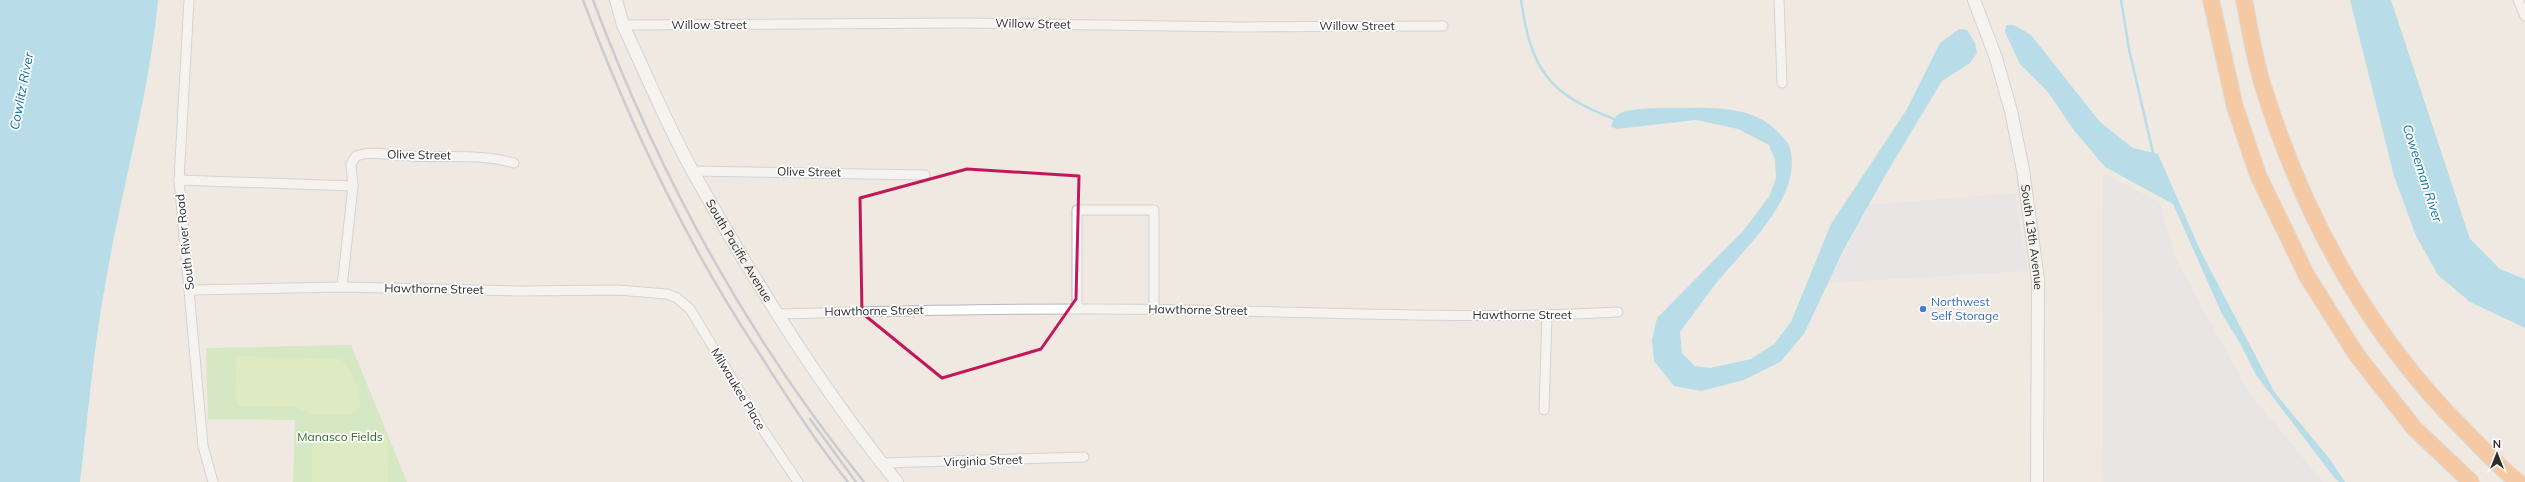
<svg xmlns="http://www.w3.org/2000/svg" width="2525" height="482" viewBox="0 0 2525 482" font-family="Mulish,sans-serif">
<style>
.industrial{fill:#e3e1e8}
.green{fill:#b6e59e}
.pitch{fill:#c9ec9a}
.water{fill:#75cff0}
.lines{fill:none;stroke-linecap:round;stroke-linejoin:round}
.stream{stroke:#75cff0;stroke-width:2.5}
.street-casing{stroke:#b4b7c1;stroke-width:11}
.secondary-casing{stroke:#b4b7c1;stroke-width:14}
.highway-casing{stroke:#c9c9c9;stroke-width:18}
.street{stroke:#fff;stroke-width:9}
.secondary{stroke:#fff;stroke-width:12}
.highway{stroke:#ffa35c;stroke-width:16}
.rail{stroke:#a3a6b8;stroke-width:2.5}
.marked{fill:none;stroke:#c2185b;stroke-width:3;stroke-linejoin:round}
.shop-dot{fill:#3f7fe0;stroke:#fff;stroke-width:1.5}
.labels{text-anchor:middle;stroke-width:3.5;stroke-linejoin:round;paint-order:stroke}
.street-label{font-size:12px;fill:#2e2e2e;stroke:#fff}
.shop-label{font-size:12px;fill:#366cbe;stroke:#fff;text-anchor:start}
.park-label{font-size:12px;fill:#2c6e1b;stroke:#fff}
.water-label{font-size:13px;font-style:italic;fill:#0d6fa3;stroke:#fff}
</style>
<rect width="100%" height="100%" fill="#efe9e1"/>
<!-- industrial -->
<g class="industrial">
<polygon points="2103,173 2160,202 2175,257 2248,391 2323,482 2102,482"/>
<polygon points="2015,193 2028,271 1828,283 1869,205"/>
</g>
<!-- green -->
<polygon class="green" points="351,345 407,482 293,482 295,420 208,419 206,348"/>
<!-- pitch -->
<g class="pitch">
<path d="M235,356l105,3c13,12 21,30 20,47l-7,8 -40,1 -19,-8 -57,-1z"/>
<polygon points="387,435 388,482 312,482 312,437"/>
</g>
<!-- water -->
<g class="water">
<path d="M0,0h158c-9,97 -37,190 -53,286 -12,65 -17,131 -25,196h-80z"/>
<polygon points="2350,0 2391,0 2470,239 2500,269 2525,279 2525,328 2470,302 2438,275 2416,236 2394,176"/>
<polygon points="2006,25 2014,25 2031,35 2100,122 2133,148 2158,154 2200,250 2275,393 2329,458 2345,482 2339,482 2333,476 2256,375 2240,343 2222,314 2173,204 2105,167 2073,129 2048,92 2020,64 2005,32"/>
<path d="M1959,29l8,1 8,13 2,10 -7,10 -28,18 -56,93 -43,77 -39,83 -24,28 -36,18 -43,11 -27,-5 -20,-25 -2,-21 5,-22 86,-87 26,-34 7,-19 -1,-18 -6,-15 -31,-16 -42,-9 -79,9 -6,-2c2,-5 3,-10 8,-13 9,-6 39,-6 50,-6 38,0 84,-5 111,26 3,4 9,9 10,14 13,48 -44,99 -72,133 -13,16 -25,34 -38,51l2,21 13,13 15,2 41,-9 23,-15 17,-22 40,-98 76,-115 33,-66z"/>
</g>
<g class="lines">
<!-- stream -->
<g class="stream">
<path d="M1521,0c10,69 27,94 93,119"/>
<polyline points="2121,0 2129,49 2153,153"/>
</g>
<!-- street casing -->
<g class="street-casing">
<g id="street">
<polyline points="189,0 179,180 203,446 213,482"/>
<polyline points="1779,0 1782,83"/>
<polyline points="2518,0 2525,16"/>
<polyline points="623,25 963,23 1238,27 1443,26"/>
<polyline points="693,171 925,175"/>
<polyline points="179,180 353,186"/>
<path d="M342,287l11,-101 -2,-22 5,-8c17,-6 34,0 52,0 36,2 71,-3 106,7"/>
<polyline points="190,290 342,287 520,291 618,290 667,294 677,298 690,309 765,433 798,482"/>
<polyline points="1077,309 1077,210 1154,210 1154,309"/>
<path d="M778,314c136,-4 273,-7 409,-4 143,2 288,10 431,2"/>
<polyline points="1544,410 1547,316"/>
<polyline points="882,463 1084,457"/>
</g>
</g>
<!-- secondary casing -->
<g class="secondary-casing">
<g id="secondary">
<path id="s1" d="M616,0l7,25c23,49 44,100 70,147 59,106 128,216 204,310"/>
<path id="s2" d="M1974,0l22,58 15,53 12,59 15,110 -1,202"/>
</g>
</g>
<!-- highway casing -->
<g class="highway-casing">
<g id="highway">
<polyline points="2211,0 2235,107 2258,175 2307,276 2356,354 2414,428 2471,482"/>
<path d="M2244,0c6,28 10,58 19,86 41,132 106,251 205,348 16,16 32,34 50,48"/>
</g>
</g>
<!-- street -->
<use href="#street" class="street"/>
<!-- secondary -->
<use href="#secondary" class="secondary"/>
<!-- highway -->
<use href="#highway" class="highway"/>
<!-- rail -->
<g class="rail">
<path d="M583,0c46,122 102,241 174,350 29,45 57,90 91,132"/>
<path d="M593,0c65,173 154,337 271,482"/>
<polyline points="810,419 856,482"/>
</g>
</g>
<!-- marked area -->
<path d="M0 0H2525V482H0ZM967,169l112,7 -3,123 -35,50 -99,29 -80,-65 -2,-115z" fill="#efe9e1" fill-opacity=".55" fill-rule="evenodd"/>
<path class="marked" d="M967,169l112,7 -3,123 -35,50 -99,29 -80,-65 -2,-115z"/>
<!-- markers -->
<circle class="shop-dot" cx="1923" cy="309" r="4"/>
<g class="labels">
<!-- street labels -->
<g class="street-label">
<text transform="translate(1033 24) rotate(1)" y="4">Willow Street</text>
<text x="709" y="29">Willow Street</text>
<text x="1357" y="30">Willow Street</text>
<text transform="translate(419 155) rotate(1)" y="4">Olive Street</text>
<text transform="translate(809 172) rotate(1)" y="4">Olive Street</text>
<text dy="4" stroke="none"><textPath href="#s2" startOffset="245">South 13th Avenue</textPath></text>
<text transform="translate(185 242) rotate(-96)" y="4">South River Road</text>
<text dy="4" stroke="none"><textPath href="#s1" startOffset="280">South Pacific Avenue</textPath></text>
<text transform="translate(434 289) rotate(1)" y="4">Hawthorne Street</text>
<text transform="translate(1198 310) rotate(1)" y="4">Hawthorne Street</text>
<text transform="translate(874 311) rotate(-1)" y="4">Hawthorne Street</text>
<text x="1522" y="319">Hawthorne Street</text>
<text transform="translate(738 389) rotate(59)" y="4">Milwaukee Place</text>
<text transform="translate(983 461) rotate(-2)" y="4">Virginia Street</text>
</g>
<!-- shop labels -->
<g class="shop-label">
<text x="1931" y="306">Northwest<tspan x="1931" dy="14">Self Storage</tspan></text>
</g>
<!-- park labels -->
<g class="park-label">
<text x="340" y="441">Manasco Fields</text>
</g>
<!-- water labels -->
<g class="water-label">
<text transform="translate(21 91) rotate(-79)" y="5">Cowlitz River</text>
<text transform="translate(2423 173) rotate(72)" y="5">Coweeman River</text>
</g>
</g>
<!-- north arrow -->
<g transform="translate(2497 454)" stroke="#ffffff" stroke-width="3" paint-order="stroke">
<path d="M0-3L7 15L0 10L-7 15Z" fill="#2e2e2e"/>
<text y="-6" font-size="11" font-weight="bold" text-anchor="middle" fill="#2e2e2e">N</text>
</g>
</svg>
